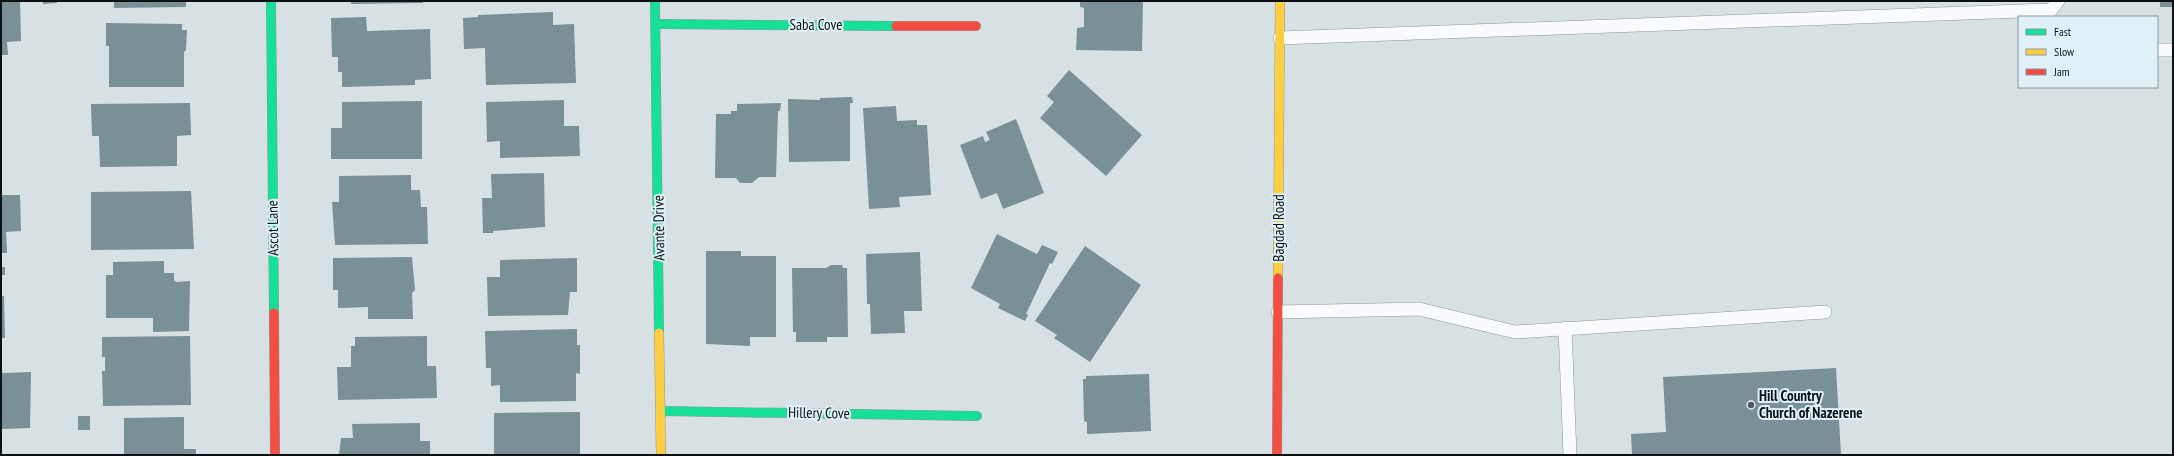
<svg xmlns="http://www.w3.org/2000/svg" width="2174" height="456" viewBox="0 0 2174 456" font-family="'PT Sans Narrow',sans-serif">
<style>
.building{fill:#789096}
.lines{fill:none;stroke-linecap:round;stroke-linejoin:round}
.lane-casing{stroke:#8e9698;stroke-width:14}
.fast-casing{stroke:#8e9698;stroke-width:10}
.slow-casing{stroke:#8e9698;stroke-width:10}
.jam-casing{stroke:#8e9698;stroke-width:10}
.lane{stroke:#f9fafb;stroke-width:13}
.fast{stroke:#16e098;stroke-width:9}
.slow{stroke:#ffcf43;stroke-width:9}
.jam{stroke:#f24e42;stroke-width:9}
.poi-dot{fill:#535a5d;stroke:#dff1f6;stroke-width:1.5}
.labels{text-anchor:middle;stroke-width:4;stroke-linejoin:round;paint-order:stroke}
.street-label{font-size:15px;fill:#0c1214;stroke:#dff1f6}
.poi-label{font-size:15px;font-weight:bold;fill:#0c1214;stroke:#dff1f6;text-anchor:start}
</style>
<rect width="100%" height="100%" fill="#d7e1e4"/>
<!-- building -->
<g class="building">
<polygon points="1,1 20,1 21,41 7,42 8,55 1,55"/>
<polygon points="43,1 57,1 57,3 43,4"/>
<polygon points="114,1 186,1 186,7 114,8"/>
<polygon points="351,1 423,1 423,3 351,4"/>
<polygon points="1080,1 1143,1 1142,51 1076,50 1077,28 1084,27 1084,8 1080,7"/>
<rect x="2160" y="1" width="13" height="6"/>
<polygon points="553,12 553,25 574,24 576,83 486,85 485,48 464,49 463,18 478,17 478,15"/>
<polygon points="366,17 367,31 430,29 431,79 415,80 415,85 342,87 342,72 338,72 338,57 332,57 331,18"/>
<polygon points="106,23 182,24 182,30 187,30 186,50 184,52 184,87 109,87 109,46 106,46"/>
<polygon points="1069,70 1142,135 1106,176 1040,118 1054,102 1047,96"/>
<polygon points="852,97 853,103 850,103 850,161 789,162 788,99 820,100 820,98"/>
<polygon points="564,100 564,126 579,126 580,156 500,158 500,141 487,142 486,102"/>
<polygon points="422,101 422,159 331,159 331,128 342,128 342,102"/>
<polygon points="190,103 191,135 177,136 177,166 100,167 99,136 92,136 91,104"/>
<polygon points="781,103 780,111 778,111 776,177 759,177 752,183 740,183 736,178 715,178 716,114 731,114 731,111 737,111 737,104"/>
<polygon points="896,106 897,121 917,120 917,125 927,125 931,195 899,197 900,207 869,209 863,108"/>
<polygon points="1016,119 1044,193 1003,209 997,193 981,199 960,145 983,136 985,142 990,140 986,132"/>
<polygon points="544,173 545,227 493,231 493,233 483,233 482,198 492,198 491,174"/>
<polygon points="411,175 411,190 420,190 421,207 427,207 428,244 335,245 332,202 339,202 339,176"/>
<polygon points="191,191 194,249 91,250 91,192"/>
<polygon points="1,195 20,195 21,231 6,232 7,253 1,253"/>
<polygon points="997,234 1037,254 1042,245 1058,252 1052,264 1050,263 1026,314 1028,315 1025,321 998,308 1000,304 971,288"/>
<polygon points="1085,246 1141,285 1090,362 1054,338 1057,335 1035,321"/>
<polygon points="706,251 741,251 741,256 776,256 776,337 750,337 750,346 706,344"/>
<polygon points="920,252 922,311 904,311 905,333 871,334 870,304 867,304 866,254"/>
<polygon points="412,257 415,290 412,293 413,319 368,319 368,307 338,308 338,290 333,290 333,258"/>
<polygon points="577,258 577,292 570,292 568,315 488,316 487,277 500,277 500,260"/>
<polygon points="164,261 164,273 174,273 174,280 176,282 190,281 189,331 153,332 153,318 106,318 106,275 113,275 113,262"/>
<polygon points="831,265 842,265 843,268 847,268 848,337 827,337 827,342 796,342 796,332 793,332 792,268 826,268"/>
<rect x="1" y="267" width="4" height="8"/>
<polygon points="1,296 4,296 5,338 1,338"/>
<polygon points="577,329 577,345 580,345 580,374 576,373 576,401 500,402 500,385 491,386 491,368 486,368 485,331"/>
<polygon points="190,336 191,405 103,406 102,371 105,371 105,357 102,357 102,337"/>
<polygon points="427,336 427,366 436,366 437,398 338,400 337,367 351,367 351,346 355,346 355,337"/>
<polygon points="1836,368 1841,455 1632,455 1631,434 1666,432 1663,377"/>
<polygon points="31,372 30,428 1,429 1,373"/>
<polygon points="1149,374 1151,431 1087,434 1087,422 1084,421 1083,379 1086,379 1086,376"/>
<polygon points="580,412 580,455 494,455 494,413"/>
<rect x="78" y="416" width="12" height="14"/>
<polygon points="184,417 184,449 196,449 196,455 124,455 124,418"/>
<polygon points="420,423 420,441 430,441 430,455 339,455 341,438 353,438 352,424"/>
</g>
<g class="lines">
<!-- lane casing -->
<g class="lane-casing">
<g id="lane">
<polyline points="1280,38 2051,10 2058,1"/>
<polyline points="2157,50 2173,50"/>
<polyline points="1278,312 1419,309 1515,332 1825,312"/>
<polyline points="1565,328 1570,455"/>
</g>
</g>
<!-- fast casing -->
<g class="fast-casing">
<g id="fast">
<polyline points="271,1 274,313"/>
<polyline points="655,1 659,333"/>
<polyline points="656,24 896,26"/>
<polyline points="661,411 977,416"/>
</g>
</g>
<!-- slow casing -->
<g class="slow-casing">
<g id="slow">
<polyline points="1278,278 1280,1"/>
<polyline points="659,333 661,455"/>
</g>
</g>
<!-- jam casing -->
<g class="jam-casing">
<g id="jam">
<polyline points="896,26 976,26"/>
<polyline points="274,313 275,455"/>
<polyline points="1277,455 1278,278"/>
</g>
</g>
<!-- lane -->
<use href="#lane" class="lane"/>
<!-- fast -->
<use href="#fast" class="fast"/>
<!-- slow -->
<use href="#slow" class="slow"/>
<!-- jam -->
<use href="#jam" class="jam"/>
</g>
<!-- markers -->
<circle class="poi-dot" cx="1751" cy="405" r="4"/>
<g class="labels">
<!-- street labels -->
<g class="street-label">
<text x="816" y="30">Saba Cove</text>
<text transform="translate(273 228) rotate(-91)" y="5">Ascot Lane</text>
<text transform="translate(659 228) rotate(-91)" y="5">Avante Drive</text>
<text transform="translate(1279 228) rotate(-90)" y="5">Bagdad Road</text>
<text transform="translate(819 413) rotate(1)" y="5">Hillery Cove</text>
</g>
<!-- poi labels -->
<g class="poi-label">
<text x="1759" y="401">Hill Country<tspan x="1759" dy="17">Church of Nazerene</tspan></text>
</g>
</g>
<!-- border -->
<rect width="2174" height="456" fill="none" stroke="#0c1214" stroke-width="4"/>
<!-- legend -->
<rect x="2018" y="16" width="140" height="72" fill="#dff1f6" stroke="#8b989c"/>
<rect x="2026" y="29" width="20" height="6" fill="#16e098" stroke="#8b989c"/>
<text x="2054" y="36" font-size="12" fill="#0c1214">Fast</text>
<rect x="2026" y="49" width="20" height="6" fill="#ffcf43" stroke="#8b989c"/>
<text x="2054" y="56" font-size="12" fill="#0c1214">Slow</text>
<rect x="2026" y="69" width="20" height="6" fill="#f24e42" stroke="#8b989c"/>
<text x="2054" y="76" font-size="12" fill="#0c1214">Jam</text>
</svg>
